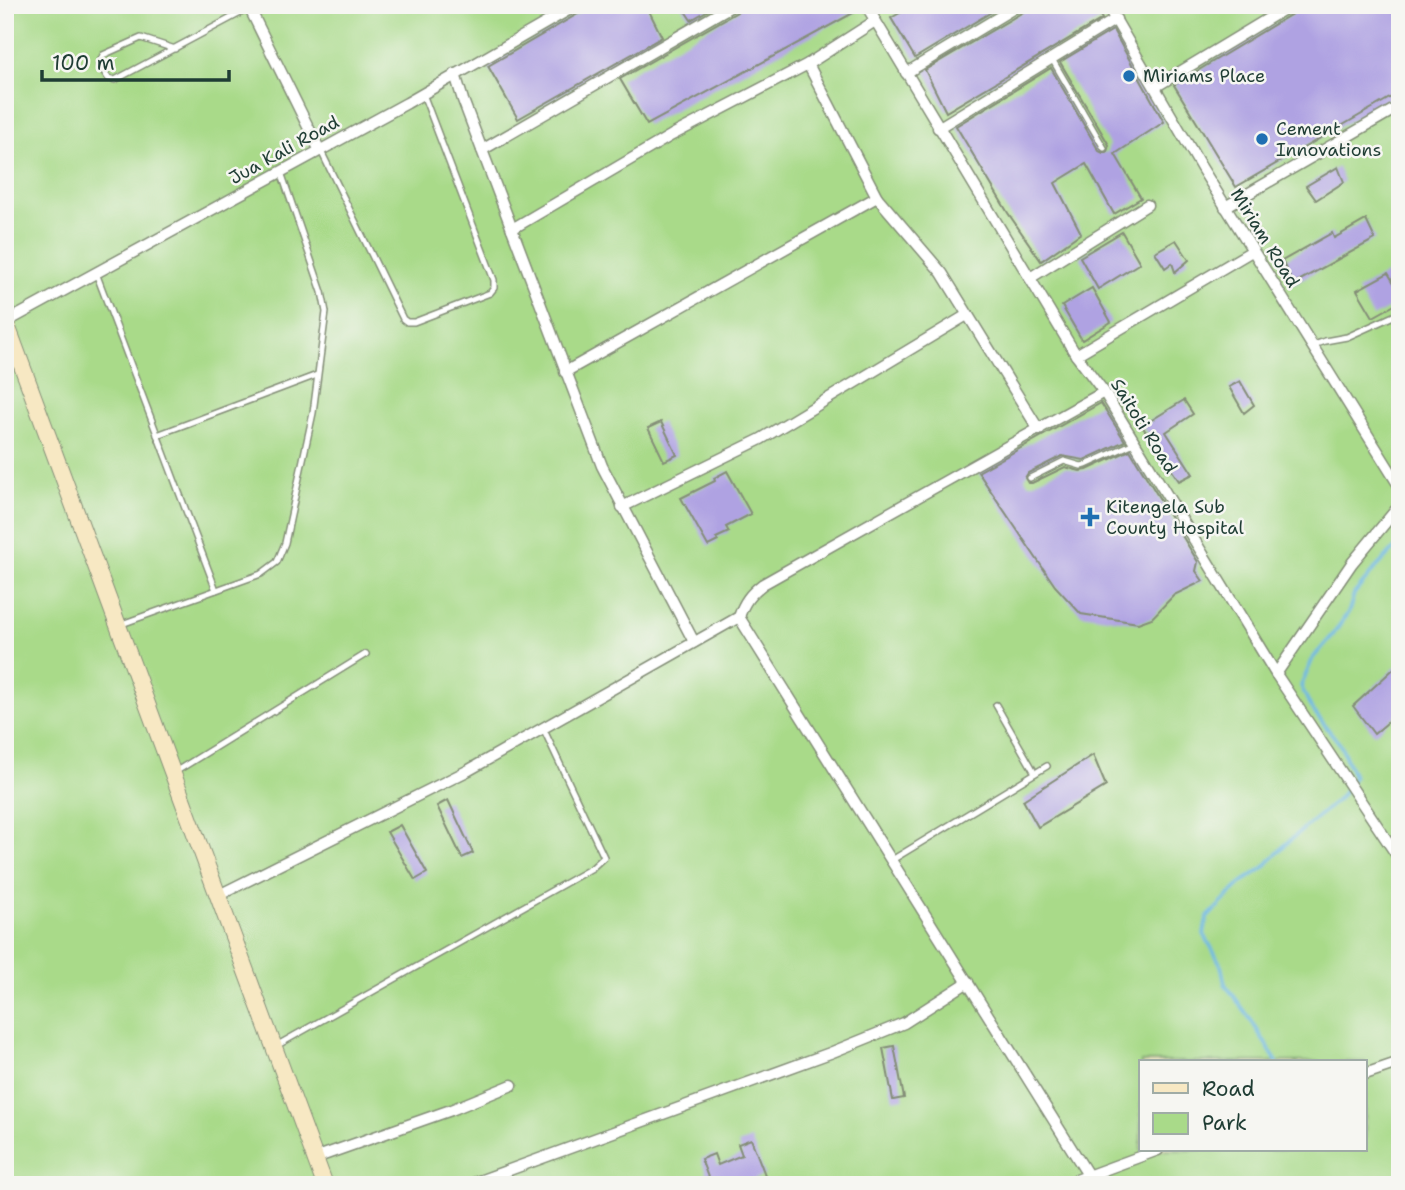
<svg xmlns="http://www.w3.org/2000/svg" width="1405" height="1190" viewBox="0 0 1405 1190" font-family="'Shantell Sans',sans-serif">
<style>
.green{fill:#a9da89;stroke:#648c5e;stroke-width:2;fill-rule:evenodd}
.lines{fill:none;stroke-linecap:round;stroke-linejoin:round}
.stream{stroke:#6eb8e6;stroke-width:3.5}
.building{fill:#afa2e2}
.lane-casing{stroke:#848e78;stroke-width:8}
.street-casing{stroke:#848e78;stroke-width:13}
.secondary-casing{stroke:#848e78;stroke-width:18}
.lane{stroke:#fff;stroke-width:5}
.street{stroke:#fff;stroke-width:10}
.secondary{stroke:#f7e8c3;stroke-width:16}
.poi-dot{fill:#1f6fb2;stroke:#f6f6f2;stroke-width:2.5}
.labels{text-anchor:middle;stroke-width:5;stroke-linejoin:round;paint-order:stroke}
.poi-label{font-size:18px;fill:#1f3d34;stroke:#f6f6f2;text-anchor:start}
.street-label{font-size:18px;fill:#1f3d34;stroke:#f6f6f2}
</style>
<rect width="100%" height="100%" fill="#f6f6f2"/>
<filter id="ink" filterUnits="userSpaceOnUse"><feTurbulence type="fractalNoise" baseFrequency=".0143" numOctaves="2"/><feDisplacementMap in="SourceGraphic" scale="14" xChannelSelector="R" yChannelSelector="G"/><feConvolveMatrix kernelMatrix="1 2 1 2 8 2 1 2 1" color-interpolation-filters="sRGB"/></filter>
<filter id="wash" filterUnits="userSpaceOnUse"><feTurbulence type="fractalNoise" baseFrequency=".00686" numOctaves="4" result="noise"/><feDisplacementMap in="SourceGraphic" scale="28" xChannelSelector="R" yChannelSelector="G"/><feGaussianBlur stdDeviation="1.57" result="paint"/><feColorMatrix in="noise" values="0 0 0 0 0 0 0 0 0 0 0 0 0 0 0 0 0 1.4 0 .05"/><feComposite in="paint" operator="in"/></filter>
<g filter="url(#wash)">
<rect width="100%" height="100%" fill="#e8e0bd"/>
<!-- green -->
<path class="green" d="M5,5h1395v1180h-1395zM1141,1062h224v88h-224z"/>
<g class="lines">
<!-- stream -->
<polyline class="stream" points="1277,1062 1249,1017 1225,984 1221,965 1204,934 1207,918 1241,883 1263,868 1287,843 1340,798 1354,777 1340,744 1311,708 1301,686 1313,658 1333,635 1349,611 1354,594 1374,570 1400,543"/>
</g>
<g id="blocks">
<!-- building -->
<g class="building">
<polygon points="585,5 646,5 662,37 518,119 488,66 581,12"/>
<polygon points="681,5 717,5 691,20"/>
<polygon points="741,5 852,5 855,12 647,125 620,79 737,12"/>
<polygon points="914,5 1003,5 915,58 891,18"/>
<polygon points="1027,5 1095,5 1102,19 946,112 925,70 1023,12"/>
<polygon points="1299,5 1400,5 1400,92 1236,187 1174,85 1295,12"/>
<polygon points="1113,30 1164,122 1115,154 1141,198 1114,214 1086,164 1055,183 1081,233 1041,261 1008,213 956,126 1051,68 1099,151 1103,153 1107,152 1109,145 1060,62"/>
<polygon points="1338,167 1344,182 1316,200 1306,186"/>
<polygon points="1366,220 1375,239 1293,284 1282,261 1332,233 1334,238"/>
<polygon points="1122,232 1140,263 1098,289 1080,257"/>
<polygon points="1176,240 1189,260 1175,272 1172,263 1165,268 1155,252"/>
<polygon points="1388,273 1400,293 1400,302 1373,317 1357,290"/>
<polygon points="1092,288 1111,322 1082,340 1062,306"/>
<polygon points="1240,381 1254,405 1244,413 1229,387"/>
<polygon points="1184,400 1193,414 1166,432 1193,474 1179,481 1142,426"/>
<polygon points="1101,403 1125,441 1084,460 1062,456 1028,473 1025,478 1028,483 1032,483 1065,467 1080,471 1087,470 1130,450 1198,562 1196,571 1203,581 1174,595 1152,618 1138,623 1081,614 1055,586 978,472"/>
<polygon points="661,422 677,455 664,461 648,428"/>
<polygon points="727,471 751,514 726,527 729,532 716,538 718,541 708,546 681,498 715,481 714,478"/>
<polygon points="1400,663 1400,712 1374,734 1353,706"/>
<polygon points="1093,755 1106,786 1038,827 1023,800"/>
<polygon points="448,800 473,853 462,858 437,806"/>
<polygon points="400,825 427,873 415,880 387,832"/>
<polygon points="894,1046 904,1098 893,1100 883,1048"/>
<polygon points="751,1139 765,1175 741,1185 711,1185 701,1159 714,1154 718,1165 742,1155 738,1144"/>
</g>
</g>
</g>
<g filter="url(#ink)">
<use href="#blocks" fill-opacity="0" stroke="#848e78" stroke-width="2"/>
<g class="lines">
<!-- lane casing -->
<g class="lane-casing">
<g id="lane">
<polyline points="175,49 141,38 103,55 99,64 108,78 115,80 248,9"/>
<polyline points="1052,59 1104,148"/>
<polyline points="321,151 403,319 407,322 414,322 490,293 494,288 494,280 423,94"/>
<polyline points="96,273 216,590"/>
<polyline points="1311,346 1325,341 1347,337 1400,313"/>
<polyline points="157,435 317,375"/>
<polyline points="1030,478 1064,461 1081,466 1086,465 1134,443"/>
<polyline points="119,625 261,574 277,562 285,543 313,413 326,312 322,292 281,172"/>
<polyline points="996,705 1035,773"/>
<polyline points="175,772 366,654"/>
<polyline points="892,860 1047,766"/>
<polyline points="276,1046 592,868 604,857 543,728"/>
</g>
</g>
<!-- street casing -->
<g class="street-casing">
<g id="street">
<polyline points="248,5 320,151"/>
<polyline points="866,5 1076,355 1104,392 1276,674 1400,860"/>
<polyline points="1107,5 1201,167 1400,487"/>
<polyline points="875,21 808,64 877,197 942,273 1039,430"/>
<polyline points="906,73 1019,5"/>
<polyline points="455,74 463,100 602,466 694,642"/>
<polyline points="1155,87 1291,5"/>
<polyline points="938,128 1116,19"/>
<polyline points="482,150 733,5"/>
<polyline points="1225,207 1400,106"/>
<polyline points="512,229 672,135 808,64"/>
<polyline points="1030,278 1147,205"/>
<polyline points="6,322 407,103 577,5"/>
<polyline points="1076,355 1252,251"/>
<polyline points="565,372 877,197"/>
<polyline points="622,507 761,439 967,315"/>
<path d="M739,617c5,-15 11,-23 24,-33l341,-192"/>
<polyline points="1276,674 1352,563 1400,505"/>
<polyline points="217,896 469,770 739,617 1088,1175"/>
<polyline points="1365,1074 1400,1062"/>
<polyline points="315,1158 451,1110 512,1085"/>
<polyline points="468,1185 830,1053 904,1023 968,982"/>
<polyline points="1063,1185 1158,1150"/>
</g>
</g>
<!-- secondary casing -->
<g class="secondary-casing">
<polyline id="secondary" points="5,320 325,1185"/>
</g>
<!-- lane -->
<use href="#lane" class="lane"/>
<!-- street -->
<use href="#street" class="street"/>
<!-- secondary -->
<use href="#secondary" class="secondary"/>
</g>
</g>
<!-- markers -->
<g class="poi-dot">
<circle cx="1129" cy="76" r="7"/>
<circle cx="1262" cy="139" r="7"/>
<path d="M1086.5 506.5h7v7h7v7h-7v7h-7v-7h-7v-7h7z"/>
</g>
<g class="labels">
<!-- poi labels -->
<g class="poi-label">
<text x="1143" y="82">Miriams Place</text>
<text x="1276" y="135">Cement<tspan x="1276" dy="21">Innovations</tspan></text>
<text x="1106" y="513">Kitengela Sub<tspan x="1106" dy="21">County Hospital</tspan></text>
</g>
<!-- street labels -->
<g class="street-label">
<text transform="translate(284 150) rotate(-29)" y="6">Jua Kali Road</text>
<text transform="translate(1265 238) rotate(58)" y="6">Miriam Road</text>
<text transform="translate(1144 426) rotate(58)" y="6">Saitoti Road</text>
</g>
</g>
<!-- margin -->
<rect width="1405" height="1190" fill="none" stroke="#f6f6f2" stroke-width="28"/>
<!-- legend -->
<rect x="1139" y="1060" width="228" height="91" fill="#f6f6f2" stroke="#a0aca6" stroke-width="2"/>
<rect x="1153" y="1083" width="35" height="10" fill="#f7e8c3" stroke="#a0aca6" stroke-width="2"/>
<text x="1202" y="1096" font-size="21" fill="#1f3d34">Road</text>
<rect x="1153" y="1113" width="35" height="21" fill="#a9da89" stroke="#a0aca6" stroke-width="2"/>
<text x="1202" y="1130" font-size="21" fill="#1f3d34">Park</text>
<!-- scale -->
<path d="M42 70v10h187v-10" fill="none" stroke="#1f3d34" stroke-width="3.5"/>
<text x="52" y="70" font-size="21" fill="#1f3d34" stroke="#f6f6f2" stroke-width="5" paint-order="stroke">100 m</text>
</svg>
